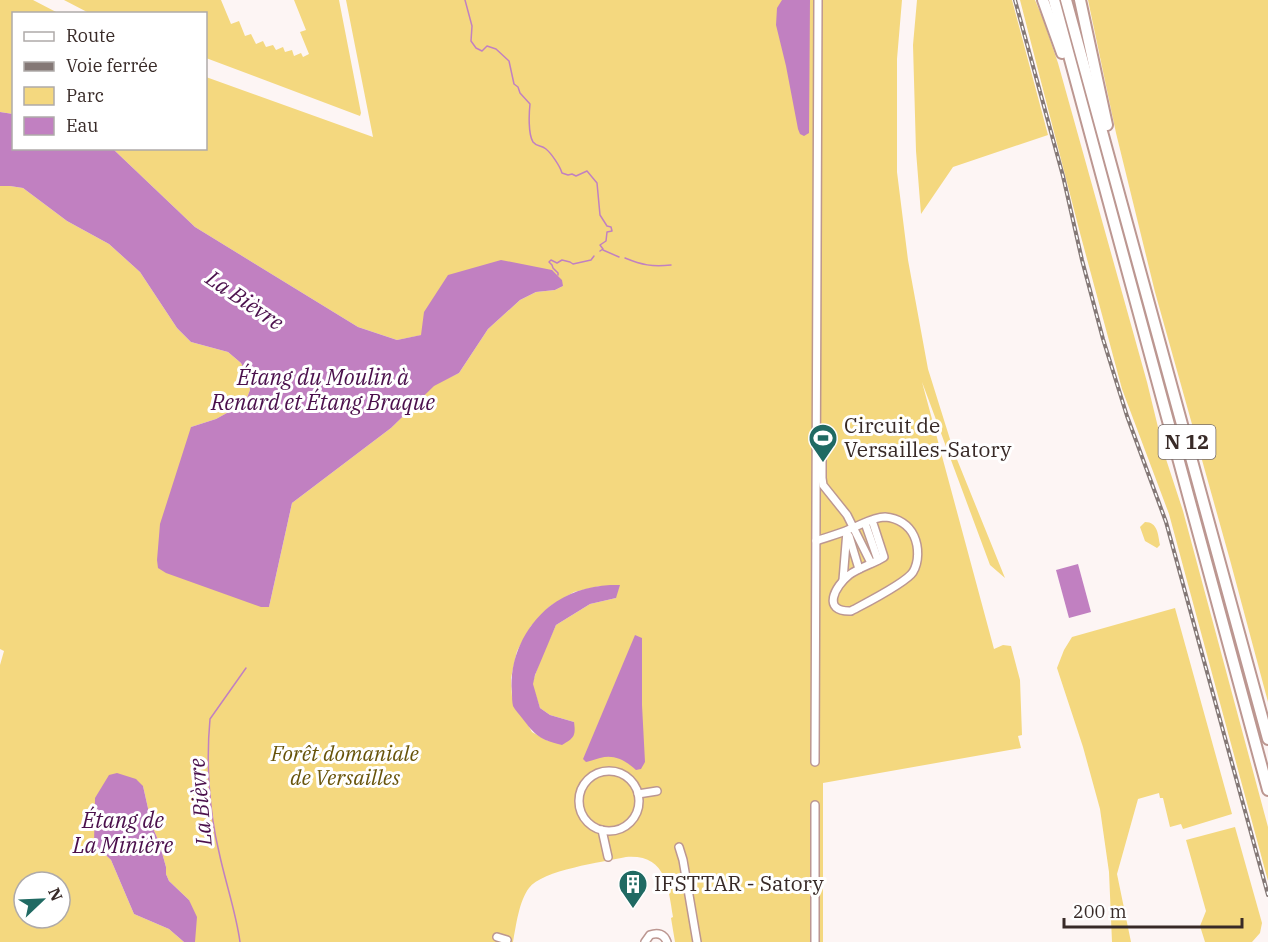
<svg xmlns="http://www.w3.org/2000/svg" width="1268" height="942" viewBox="0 0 1268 942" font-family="'IBM Plex Serif',serif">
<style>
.green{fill:#f4d87f;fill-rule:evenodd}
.water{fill:#c180c1}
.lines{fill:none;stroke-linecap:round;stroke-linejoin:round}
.stream{stroke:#c180c1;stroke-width:1.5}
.minor-casing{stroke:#bc9791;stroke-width:10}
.trunk-casing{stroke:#bc9791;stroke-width:14}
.minor{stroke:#fff;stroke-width:7}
.trunk{stroke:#fff;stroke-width:10}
.rail-casing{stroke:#847876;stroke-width:4}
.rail{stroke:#fff;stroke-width:1.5;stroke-dasharray:4.5;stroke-linecap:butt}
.labels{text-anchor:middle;stroke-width:6;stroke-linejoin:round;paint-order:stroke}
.shield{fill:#fff;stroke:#746a68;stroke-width:1.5}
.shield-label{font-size:20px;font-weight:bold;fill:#382a27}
.poi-label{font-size:21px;fill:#382a27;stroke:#fff;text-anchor:start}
.park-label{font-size:21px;font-style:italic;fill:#68540b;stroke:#fff}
.water-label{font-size:22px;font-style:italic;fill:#4b104c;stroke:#fff}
</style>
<rect width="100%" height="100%" fill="#fdf5f4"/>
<!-- green -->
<g class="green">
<polygon points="0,0 33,0 58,13 14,14 13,114 0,112"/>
<polygon points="64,0 221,0 231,24 239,21 245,36 251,34 256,44 263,41 266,47 273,45 276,50 283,47 285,52 292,50 294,56 301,53 303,57 309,54 300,32 306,30 294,0 339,0 361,113 360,116 206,58 206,14 89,13"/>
<path d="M346,0h556l-5,59v113l11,88 20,109 26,83 51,126 -15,-13 -68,-183 72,267 9,-4 8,1 9,34 2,55 -4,1 3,12 -198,35v159h-148l-4,-24 2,-1c-5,-31 -7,-63 -47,-60 -23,5 -84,13 -97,31 -10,13 -13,38 -16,54h-318l-6,-42 -20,-19 -3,-7v-7l-7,-25 -7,-16 -9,-40 -49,58 17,16 23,54 35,15 15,13h-184v-277l4,-14 -4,-2v-463h10l13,2 44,33 42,23 31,28 37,56 14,14 37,10 13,11 7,13 2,14 -5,13 -29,16 -25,8 78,180 23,-104 99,-75 43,-43 25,-12 29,-44 32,-29 16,-8 19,-2 8,-4 -138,26 -3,23 -25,5 -39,-13 -163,-100 -82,-78 93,-1v-71l167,60zM600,586l16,12 -26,6 -34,21 -15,33 -9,26 8,24 10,7 24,7 -26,19 -16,-9 -20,-35 -1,-19 6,-27 14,-25 19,-20 24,-14zM24,882h36v36h-36z"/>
<polygon points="917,0 1012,0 1048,135 953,167 921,214 916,151 913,45"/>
<polygon points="1020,0 1035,0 1043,19 1058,63 1147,382 1165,456 1183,511 1268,827 1268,881 1169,514 1122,389 1080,233"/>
<polygon points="1088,0 1268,0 1268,702 1230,560 1155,292 1116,133"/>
<path d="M1145,522c13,0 13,13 15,23l-3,3 -12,-7 -5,-14z"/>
<polygon points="1175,608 1232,814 1183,829 1181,824 1170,827 1163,798 1160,798 1159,793 1138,799 1117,874 1131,942 1112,942 1109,872 1100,809 1083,747 1057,668 1064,650 1072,637"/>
<polygon points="1235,827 1262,923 1260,933 1252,942 1205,942 1200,926 1206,911 1186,840"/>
</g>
<!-- water -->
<g class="water">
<polygon points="782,0 810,0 809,133 804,136 800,134 798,129 786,66 776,25 777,8"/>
<polygon points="0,112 13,114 14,148 113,149 195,227 358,327 397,340 421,335 424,312 448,275 501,260 552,270 562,280 563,286 555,290 536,292 520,300 488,329 459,373 434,386 391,428 292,503 269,607 261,607 166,573 158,568 157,560 160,524 191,427 216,419 245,403 250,390 248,376 241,363 228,352 191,342 177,328 140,272 109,244 67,221 23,188 10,186 0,186"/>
<polygon points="1078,564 1091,612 1069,618 1056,570"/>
<path d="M610,585h10l-4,13 -26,6 -34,21 -21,50 -2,9 7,24 10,7 24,7c2,14 0,16 -12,23 -22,-5 -27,-10 -40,-27 -3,-4 -7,-8 -9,-12 -1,-4 -1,-9 -1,-14 -3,-32 12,-65 38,-86 17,-13 38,-20 60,-21z"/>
<path d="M635,635l7,3v67l3,57 -4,7 -5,1c-10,-9 -21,-16 -36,-12 -5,1 -8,3 -14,4l-3,-3z"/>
<polygon points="117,773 136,779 143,786 152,826 159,842 166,867 166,874 169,881 189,900 197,917 195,942 184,942 169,929 134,914 111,860 94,844 95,798 109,775"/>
</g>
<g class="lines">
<!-- stream -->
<g class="stream">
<path d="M465,0l7,26 -1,15 5,7 6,3 5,-5 9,3 13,12 5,23 4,3 2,6 10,11c-1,9 -2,30 3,38 4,5 8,3 13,7 5,4 14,17 16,24l6,2 4,-1 4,2 11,-5 10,12 3,32 7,11 4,1 1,4 -5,1 -1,9 -6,4 3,4 -3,2"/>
<polyline points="603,250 619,257"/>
<path d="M625,258c17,7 27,9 46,7"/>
<polyline points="558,275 558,273 553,268 552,265 549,262 551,260 557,263 562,260 570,262 573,264 591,260 594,256"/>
<path d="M240,942c-4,-30 -15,-61 -21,-90 -10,-41 -13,-90 -9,-133l36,-51"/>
</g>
<!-- minor casing -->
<g class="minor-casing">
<g id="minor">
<polyline points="817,438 822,449 822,478 823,485 847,515 871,563"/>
<polyline points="865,523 878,560"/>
<polyline points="849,536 859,569"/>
<path d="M816,541c11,-4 23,-7 34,-12 11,-4 23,-12 35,-12 13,1 24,8 29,19 5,11 5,26 -1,36 -7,11 -49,32 -62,39 -30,1 -16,-25 -2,-36 11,-8 24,-11 35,-18l-12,-37"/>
<polyline points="843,580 847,531"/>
<polyline points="815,762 818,0"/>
<circle cx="609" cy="801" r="30"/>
<polyline points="638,794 657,791"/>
<polyline points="602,830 608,857"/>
<polyline points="679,847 683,860 697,942"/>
<polyline points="497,937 507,940"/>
<path d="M645,942l5,-7c8,-3 14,-1 17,7"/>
<polyline points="815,942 815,805"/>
</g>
</g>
<!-- trunk casing -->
<g class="trunk-casing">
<g id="trunk">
<polyline points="1043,0 1062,53"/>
<polyline points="1054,0 1268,790"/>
<polyline points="1066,0 1268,739"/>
<polyline points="1080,0 1107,125"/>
</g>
</g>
<!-- minor -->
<use href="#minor" class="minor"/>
<!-- trunk -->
<use href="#trunk" class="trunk"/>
<!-- rail casing -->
<g class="rail-casing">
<polyline id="rail" points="1015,0 1063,176 1082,260 1103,339 1127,416 1166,522 1268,895"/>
</g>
<!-- rail -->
<use href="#rail" class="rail"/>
</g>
<!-- icons -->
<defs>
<g id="stadium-pin" transform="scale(1.5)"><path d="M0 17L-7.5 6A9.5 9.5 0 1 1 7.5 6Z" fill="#206a63" stroke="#fff"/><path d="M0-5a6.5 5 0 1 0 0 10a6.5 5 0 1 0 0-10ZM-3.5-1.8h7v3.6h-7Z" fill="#fff"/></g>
<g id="building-pin" transform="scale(1.5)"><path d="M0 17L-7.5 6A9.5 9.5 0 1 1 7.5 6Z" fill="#206a63" stroke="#fff"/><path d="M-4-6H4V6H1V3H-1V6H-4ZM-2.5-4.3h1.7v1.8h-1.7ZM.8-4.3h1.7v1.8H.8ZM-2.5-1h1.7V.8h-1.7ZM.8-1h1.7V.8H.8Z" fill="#fff"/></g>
</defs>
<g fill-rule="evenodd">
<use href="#stadium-pin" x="823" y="438"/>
<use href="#building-pin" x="633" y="884"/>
</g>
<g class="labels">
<!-- shield labels -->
<rect class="shield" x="1158.5" y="425" width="57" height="34" rx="4.5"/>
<g class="shield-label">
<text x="1187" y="449">N 12</text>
</g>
<!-- poi labels -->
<g class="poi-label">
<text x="844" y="433">Circuit de<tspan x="844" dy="24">Versailles-Satory</tspan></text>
<text x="654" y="891">IFSTTAR - Satory</text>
</g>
<!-- park labels -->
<g class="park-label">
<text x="345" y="761">Forêt domaniale<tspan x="345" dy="24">de Versailles</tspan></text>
</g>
<!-- water labels -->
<g class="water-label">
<text transform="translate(245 300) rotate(34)" y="8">La Bièvre</text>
<text x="323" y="385">Étang du Moulin à<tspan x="323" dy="25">Renard et Étang Braque</tspan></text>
<text transform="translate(200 802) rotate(-95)" y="8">La Bièvre</text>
<text x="123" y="828">Étang de<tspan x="123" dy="25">La Minière</tspan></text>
</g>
</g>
<!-- legend -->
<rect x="12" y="12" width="195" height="138" fill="#ffffff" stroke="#afaaa9" stroke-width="1.5"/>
<rect x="24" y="32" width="30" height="9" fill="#ffffff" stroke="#afaaa9" stroke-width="1.5"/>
<text x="66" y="42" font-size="18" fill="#382a27">Route</text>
<rect x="24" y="62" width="30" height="9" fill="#847876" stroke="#afaaa9" stroke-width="1.5"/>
<text x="66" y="72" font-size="18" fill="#382a27">Voie ferrée</text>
<rect x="24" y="87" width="30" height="18" fill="#f4d87f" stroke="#afaaa9" stroke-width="1.5"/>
<text x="66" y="102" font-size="18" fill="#382a27">Parc</text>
<rect x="24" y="117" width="30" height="18" fill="#c180c1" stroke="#afaaa9" stroke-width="1.5"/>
<text x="66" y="132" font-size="18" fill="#382a27">Eau</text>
<!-- north arrow -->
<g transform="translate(42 900) rotate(67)"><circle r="28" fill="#ffffff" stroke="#afaaa9" stroke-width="1.5"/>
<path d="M0-4.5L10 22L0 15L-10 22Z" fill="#206a63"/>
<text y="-9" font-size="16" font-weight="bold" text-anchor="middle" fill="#382a27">N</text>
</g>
<!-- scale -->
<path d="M1064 918v9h178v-9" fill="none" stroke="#382a27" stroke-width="3"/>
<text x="1073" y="918" font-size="18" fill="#382a27" stroke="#ffffff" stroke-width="4.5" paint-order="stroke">200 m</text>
</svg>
